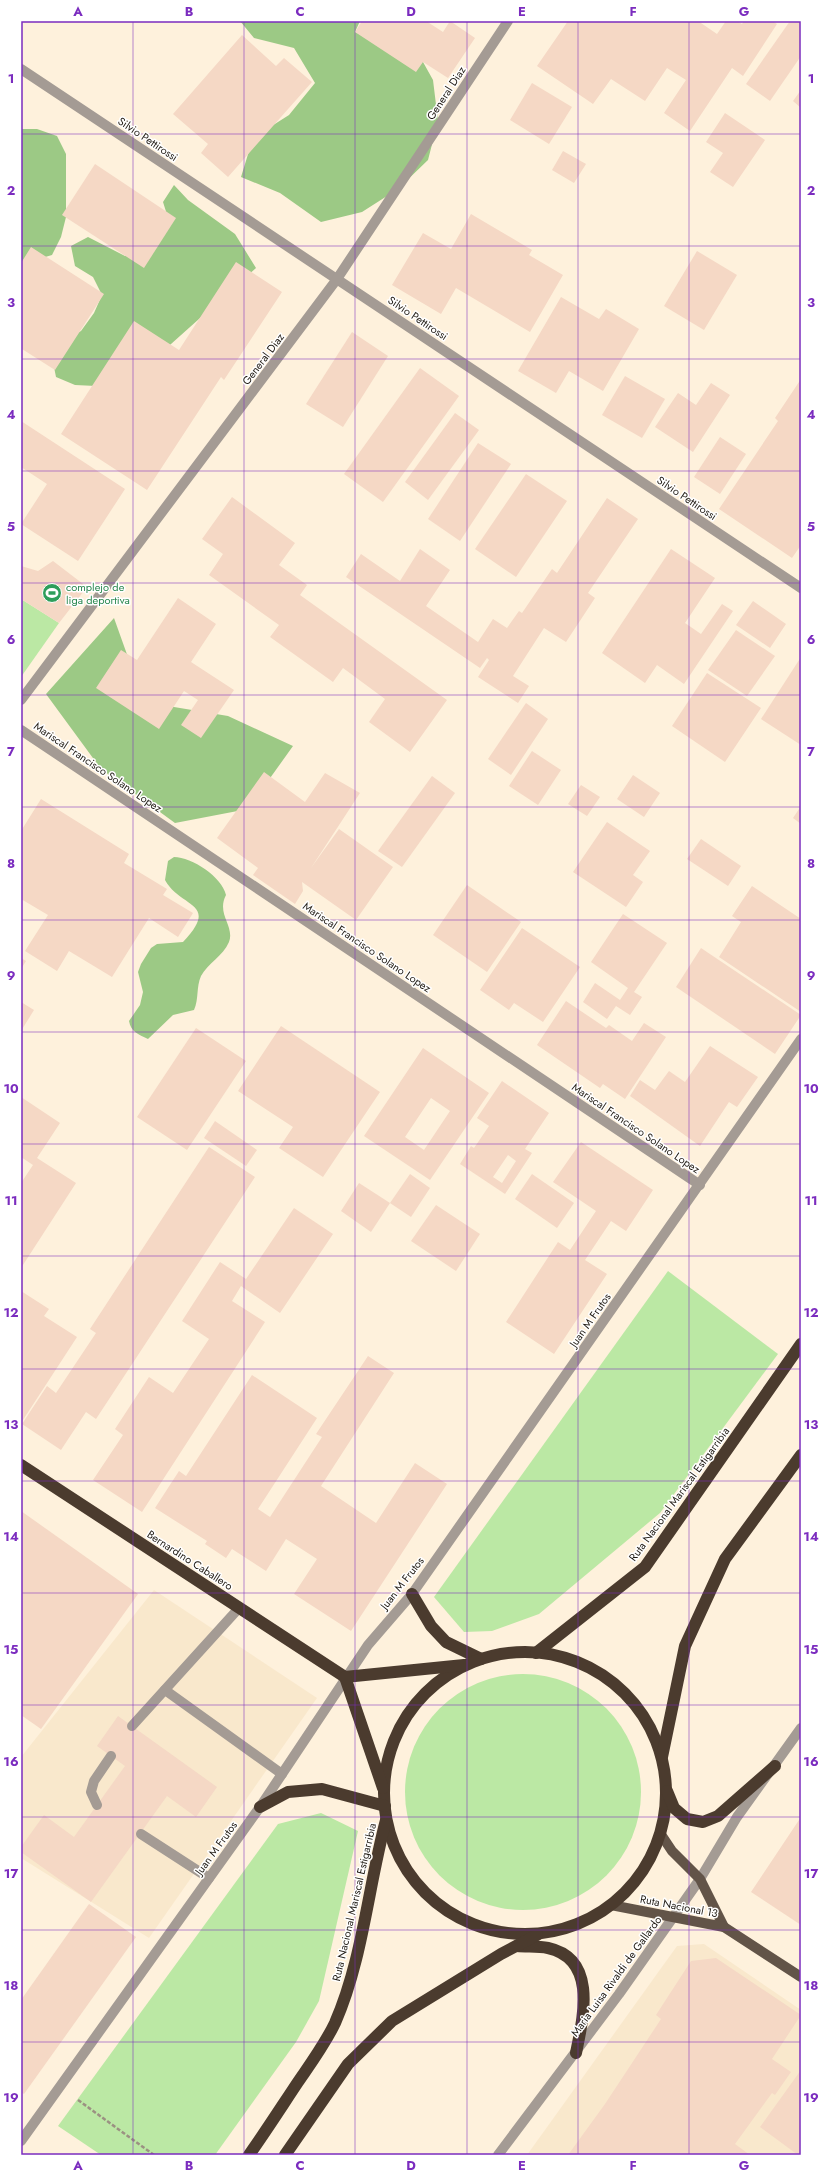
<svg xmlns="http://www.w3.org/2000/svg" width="822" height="2176" viewBox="0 0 822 2176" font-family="Jost,sans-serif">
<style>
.built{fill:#f9e8cc}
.green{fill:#bbe8a4}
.forest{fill:#9cc985}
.building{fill:#f5d8c5;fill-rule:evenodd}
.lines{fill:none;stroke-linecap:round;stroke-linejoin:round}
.path{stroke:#9b9182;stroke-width:2.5;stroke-dasharray:4 2;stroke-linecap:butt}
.lane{stroke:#a49b94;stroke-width:10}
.street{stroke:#a49b94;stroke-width:10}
.primary{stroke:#625448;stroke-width:10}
.highway{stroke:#4b3b2e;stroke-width:12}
.grid{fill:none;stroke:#7b2cbf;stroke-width:1;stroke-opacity:0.55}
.labels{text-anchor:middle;stroke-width:3;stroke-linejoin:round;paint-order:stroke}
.street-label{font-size:11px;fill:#1f1a13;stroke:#fff}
.leisure-label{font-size:11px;fill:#27864d;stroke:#fff;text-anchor:start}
.neatline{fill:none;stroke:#7b2cbf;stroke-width:1.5}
.grid-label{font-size:13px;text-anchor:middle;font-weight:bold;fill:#7b2cbf}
</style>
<rect width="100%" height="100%" fill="#fef1dc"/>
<!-- built -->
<g class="built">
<polygon points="154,1590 317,1698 149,1938 21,1858 21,1757"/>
<polygon points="704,1944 801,2010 801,2155 527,2155 677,1946"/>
</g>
<!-- green -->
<g class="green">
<polygon points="21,599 59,623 21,677"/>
<polygon points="668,1271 778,1354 660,1513 539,1614 492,1631 464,1632 434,1597"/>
<circle cx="523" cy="1792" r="118"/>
<polygon points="321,1813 358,1831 319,2001 296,2042 215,2155 101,2155 58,2126 278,1824"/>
</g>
<!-- forest -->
<g class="forest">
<polygon points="240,21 360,21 355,32 423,62 433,80 438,121 428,160 398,189 362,212 321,222 280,193 241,177 253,138 289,115 315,83 294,48 254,38"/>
<polygon points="21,129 37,129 57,136 66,154 66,217 61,237 52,255 21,264"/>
<polygon points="174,185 188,200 235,234 256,268 152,361 96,386 75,385 56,377 52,357 64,341 81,331 94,313 102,295 93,277 75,266 71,246 88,237 125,256 145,253 169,221 163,202"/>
<polygon points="114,618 144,702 228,716 293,746 248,809 175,823 101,769 46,694"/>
<path d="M174,857c18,0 48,20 52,38 -10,19 9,31 3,47 -6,14 -21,21 -28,34 -5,11 -2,23 -7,34l-21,5 -25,24c-10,-5 -17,-7 -19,-18l11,-16 3,-13 -5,-20 3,-8 10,-16 6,-4 26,-2c38,-40 -3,-34 -18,-62l3,-19z"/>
</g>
<!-- building -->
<g class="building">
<polygon points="362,21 426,21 443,32 450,21 475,38 448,78 423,62 416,72 355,32"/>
<polygon points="568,21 698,21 717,34 726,21 737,21 742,24 744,21 772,21 777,24 743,76 732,68 690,131 664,113 686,80 667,68 645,101 611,79 593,104 537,66"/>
<polygon points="790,21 801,21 801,56 770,101 746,84"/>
<polygon points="242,35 276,66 284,58 312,82 228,177 201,153 208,144 173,114"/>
<polygon points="532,83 572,107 549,144 510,120"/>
<polygon points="801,90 801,108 793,101"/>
<polygon points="725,113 765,140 733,187 710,172 723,153 706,142"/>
<polygon points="563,151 586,164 574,183 552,170"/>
<polygon points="95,164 176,218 144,268 62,215"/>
<polygon points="471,214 532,250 529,255 563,275 530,332 456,288 441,314 392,285 423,233 451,249"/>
<polygon points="31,247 104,294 55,370 22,349 21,351 21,263"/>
<polygon points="697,251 737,275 704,330 664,306"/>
<polygon points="236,262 282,292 224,380 221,377 147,490 61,434 134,321 179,350"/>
<polygon points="561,297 599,319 606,309 639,329 603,391 569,371 556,393 518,371"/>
<polygon points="352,332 388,356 343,427 306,404"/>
<polygon points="420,368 459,396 383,502 344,474"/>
<polygon points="625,376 665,399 642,438 602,415"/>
<polygon points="801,379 801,545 792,558 719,509 778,421 775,418"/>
<polygon points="711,383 730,395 693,452 655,427 678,393 696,405"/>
<polygon points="455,413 479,430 428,500 405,482"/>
<polygon points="21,421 125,489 78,561 21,524 47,484 21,467"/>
<polygon points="720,437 746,454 720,494 694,477"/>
<polygon points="478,443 511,464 460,541 428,519"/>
<polygon points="526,474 567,501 516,577 475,549"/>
<polygon points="232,497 295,543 279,565 307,585 300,595 447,700 410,752 369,722 385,699 343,668 333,682 270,637 279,625 209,575 223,554 202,539"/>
<polygon points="607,498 638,519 588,593 595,598 566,642 544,628 513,676 529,686 518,703 478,677 489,660 487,658 480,668 346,577 361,554 400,581 420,549 450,570 426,606 478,642 493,619 507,628 519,611 522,613 552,569 557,573"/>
<polygon points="671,549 715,578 685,623 701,634 722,604 733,611 684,684 657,665 645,683 602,653"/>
<polygon points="53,561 87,587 59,623 21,599 21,566 38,571"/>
<polygon points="178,598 216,624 191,662 234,690 201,738 181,725 198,700 184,691 159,729 96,688 121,650 137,660"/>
<polygon points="753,601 786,624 770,648 736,625"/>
<polygon points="736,630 775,656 747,696 708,670"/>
<polygon points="801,657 801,745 761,719"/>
<polygon points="707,673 761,708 725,762 672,726"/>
<polygon points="526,703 548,719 511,775 488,759"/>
<polygon points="532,751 561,770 538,805 509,786"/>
<polygon points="264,772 305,802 325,773 360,793 311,868 339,829 393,867 356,920 302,882 303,891 295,904 253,875 258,868 217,838"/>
<polygon points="633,775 660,793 644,817 617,799"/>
<polygon points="432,776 455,793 402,867 378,851"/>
<polygon points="581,785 600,797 587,816 568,804"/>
<polygon points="41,799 129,854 124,863 167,889 163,895 193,913 178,937 149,918 112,977 69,951 57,971 25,951 48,915 21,899 21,831"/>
<polygon points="801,806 801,824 793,818"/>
<polygon points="607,822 650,851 633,875 643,882 626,907 573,872"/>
<polygon points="701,839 741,866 728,886 687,859"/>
<polygon points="467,885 521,922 487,972 433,935"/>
<polygon points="752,886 801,919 801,1012 719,957 741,922 732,916"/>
<polygon points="623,914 667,943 634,992 642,997 630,1015 616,1006 607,1019 583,1002 595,983 620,1000 628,988 591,962"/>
<polygon points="522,928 580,967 543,1022 514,1003 509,1010 480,990"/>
<polygon points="701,948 801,1015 775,1054 676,987"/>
<polygon points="21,958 26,961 21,969"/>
<polygon points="566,1001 606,1028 609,1025 632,1041 644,1023 666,1037 625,1099 603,1084 600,1088 537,1045"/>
<polygon points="21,1002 34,1010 21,1031"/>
<polygon points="281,1026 380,1092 323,1177 279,1148 293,1127 238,1091"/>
<polygon points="196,1028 246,1061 187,1150 137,1117"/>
<polygon points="710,1046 758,1077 737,1107 729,1102 700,1146 630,1096 640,1080 655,1090 669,1071 685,1082"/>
<path d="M423,1048l66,45 -59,87 -66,-44zM431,1098l19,13 -26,39 -19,-13z"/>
<path d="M502,1081l47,32 -24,36 7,4 -27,41 -45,-30 11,-18 3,2 15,-22 -12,-8zM508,1155l8,6 -14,22 -9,-6z"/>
<polygon points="21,1097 60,1123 37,1158 76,1183 21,1268 21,1183 33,1165 21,1157"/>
<polygon points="215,1121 257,1150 246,1166 204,1138"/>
<polygon points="581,1142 653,1190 626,1231 611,1221 585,1260 607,1274 554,1354 506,1322 558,1242 570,1250 596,1211 553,1182"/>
<polygon points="209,1147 255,1177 96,1419 86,1412 61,1450 22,1424 47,1386 56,1393 96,1333 90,1329"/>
<polygon points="410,1174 430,1188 411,1217 390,1203"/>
<polygon points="532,1174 574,1203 557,1228 515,1199"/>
<polygon points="359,1183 390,1203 371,1232 341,1211"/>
<polygon points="436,1205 480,1234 456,1271 411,1241"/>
<polygon points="294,1208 333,1234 280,1313 241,1286 232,1301 265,1322 142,1512 93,1480 123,1435 115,1429 149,1377 173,1393 209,1339 182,1321 220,1262 246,1279"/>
<polygon points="21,1291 49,1309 44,1316 77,1337 21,1423"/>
<polygon points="368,1356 394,1373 321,1486 376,1523 415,1463 447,1484 351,1631 294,1594 317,1559 286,1539 266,1571 232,1549 226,1558 205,1544 207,1541 155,1508 179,1471 186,1476 252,1375 317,1418 258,1509 270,1517 322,1437 316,1434"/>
<polygon points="21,1511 138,1594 41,1729 21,1715"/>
<polygon points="118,1716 217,1787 196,1817 167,1796 91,1902 21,1852 21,1847 44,1815 74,1837 125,1766 97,1746"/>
<polygon points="801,1817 801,1925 751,1892"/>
<polygon points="89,1904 136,1937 24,2094 21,2092 21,2000"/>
<polygon points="716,1958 801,2015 772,2059 791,2072 775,2095 772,2093 735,2144 750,2155 568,2155 605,2104 661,2019 656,2015 691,1961"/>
<polygon points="801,2070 801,2155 798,2155 760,2127"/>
</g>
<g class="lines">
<!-- path -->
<polyline class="path" points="78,2100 154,2155"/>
<!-- lane -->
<g class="lane">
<polyline points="165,1690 282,1774"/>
<polyline points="132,1726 239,1608"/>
<polyline points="97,1805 91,1792 94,1781 111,1756"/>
<polyline points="141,1834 209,1878"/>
</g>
<!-- street -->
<g class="street">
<polyline points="21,69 801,588"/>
<polyline points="21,700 337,279 508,21"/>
<polyline points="21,730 700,1185"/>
<polyline points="21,2141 260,1807 368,1645 412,1594 801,1039"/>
<polyline points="498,2155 619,1994 700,1879 737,1817 801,1728"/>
</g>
<!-- primary -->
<g class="primary">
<polyline points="660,1833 672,1851 700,1879 724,1927"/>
<polyline points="611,1905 724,1927 801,1977"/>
</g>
<!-- highway -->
<g class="highway">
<polyline points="21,1465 345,1677"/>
<polyline points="412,1594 431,1626 446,1642 481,1659"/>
<circle cx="525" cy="1793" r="141"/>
<polyline points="536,1653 645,1567 801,1344"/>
<polyline points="345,1677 464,1665"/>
<polyline points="345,1677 383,1788"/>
<polyline points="662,1757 685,1646 725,1559 801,1455"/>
<polyline points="667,1791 674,1808 687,1819 703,1822 718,1816 775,1766"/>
<polyline points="260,1807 288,1792 322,1789 385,1806"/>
<path d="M517,1946c10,1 21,0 31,2 50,11 35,70 28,105"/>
<path d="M249,2155c17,-24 33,-49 49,-73 13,-19 27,-38 37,-59 28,-64 33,-136 51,-203"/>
<polyline points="285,2155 348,2064 392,2021 501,1954 537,1935"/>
</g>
</g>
<!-- grid -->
<path class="grid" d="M133,21v2134M244,21v2134M355,21v2134M467,21v2134M578,21v2134M689,21v2134M21,134h780M21,246h780M21,359h780M21,471h780M21,583h780M21,695h780M21,807h780M21,920h780M21,1032h780M21,1144h780M21,1256h780M21,1369h780M21,1481h780M21,1593h780M21,1705h780M21,1817h780M21,1930h780M21,2042h780"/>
<!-- icons -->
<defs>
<g id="stadium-disc" transform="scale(1)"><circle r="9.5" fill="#2e9e5b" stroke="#fff"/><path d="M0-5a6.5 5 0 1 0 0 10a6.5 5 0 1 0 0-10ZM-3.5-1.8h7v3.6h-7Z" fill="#fff"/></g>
</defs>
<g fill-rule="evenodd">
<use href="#stadium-disc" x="52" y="593"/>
</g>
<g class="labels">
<!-- street labels -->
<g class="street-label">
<text transform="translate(446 93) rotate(-57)" y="4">General Diaz</text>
<text transform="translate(148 139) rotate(34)" y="4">Silvio Pettirossi</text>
<text transform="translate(418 318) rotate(34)" y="4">Silvio Pettirossi</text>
<text transform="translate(263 359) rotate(-53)" y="4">General Diaz</text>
<text transform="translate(687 498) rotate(34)" y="4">Silvio Pettirossi</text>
<text transform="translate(98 767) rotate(34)" y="4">Mariscal Francisco Solano Lopez</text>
<text transform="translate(367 947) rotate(34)" y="4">Mariscal Francisco Solano Lopez</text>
<text transform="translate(636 1128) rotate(34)" y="4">Mariscal Francisco Solano Lopez</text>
<text transform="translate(590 1320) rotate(-55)" y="4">Juan M Frutos</text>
<text transform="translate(679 1494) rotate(-54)" y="4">Ruta Nacional Mariscal Estigarribia</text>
<text transform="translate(190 1560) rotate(33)" y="4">Bernardino Caballero</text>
<text transform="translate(402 1583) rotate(-52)" y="4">Juan M Frutos</text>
<text transform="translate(216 1848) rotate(-54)" y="4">Juan M Frutos</text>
<text transform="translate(354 1902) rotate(-77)" y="4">Ruta Nacional Mariscal Estigarribia</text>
<text transform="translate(679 1906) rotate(11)" y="4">Ruta Nacional 13</text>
<text transform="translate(616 1976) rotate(-54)" y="4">Maria Luisa Rivaldi de Gallardo</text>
</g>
<!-- leisure labels -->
<g class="leisure-label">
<text x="66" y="591">complejo de<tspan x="66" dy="13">liga deportiva</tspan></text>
</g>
</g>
<!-- border -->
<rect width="822" height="2176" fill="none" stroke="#ffffff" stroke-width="44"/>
<rect x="22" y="22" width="778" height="2132" class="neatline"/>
<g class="grid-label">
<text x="78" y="16">A</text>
<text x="189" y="16">B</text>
<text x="300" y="16">C</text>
<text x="411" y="16">D</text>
<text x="522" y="16">E</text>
<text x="633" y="16">F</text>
<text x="744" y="16">G</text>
<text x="11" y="83">1</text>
<text x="811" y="83">1</text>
<text x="11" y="195">2</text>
<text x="811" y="195">2</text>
<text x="11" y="307">3</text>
<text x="811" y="307">3</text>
<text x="11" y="419">4</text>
<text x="811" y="419">4</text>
<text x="11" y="531">5</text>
<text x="811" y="531">5</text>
<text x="11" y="644">6</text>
<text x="811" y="644">6</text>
<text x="11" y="756">7</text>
<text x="811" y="756">7</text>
<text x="11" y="868">8</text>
<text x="811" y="868">8</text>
<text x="11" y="980">9</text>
<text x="811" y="980">9</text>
<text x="11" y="1093">10</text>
<text x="811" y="1093">10</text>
<text x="11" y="1205">11</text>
<text x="811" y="1205">11</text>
<text x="11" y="1317">12</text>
<text x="811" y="1317">12</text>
<text x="11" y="1429">13</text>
<text x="811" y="1429">13</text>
<text x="11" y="1541">14</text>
<text x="811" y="1541">14</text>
<text x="11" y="1654">15</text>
<text x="811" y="1654">15</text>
<text x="11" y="1766">16</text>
<text x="811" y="1766">16</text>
<text x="11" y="1878">17</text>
<text x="811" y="1878">17</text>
<text x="11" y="1990">18</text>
<text x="811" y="1990">18</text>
<text x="11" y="2102">19</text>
<text x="811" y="2102">19</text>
<text x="78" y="2170">A</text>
<text x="189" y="2170">B</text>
<text x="300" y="2170">C</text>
<text x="411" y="2170">D</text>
<text x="522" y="2170">E</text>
<text x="633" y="2170">F</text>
<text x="744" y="2170">G</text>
</g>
</svg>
